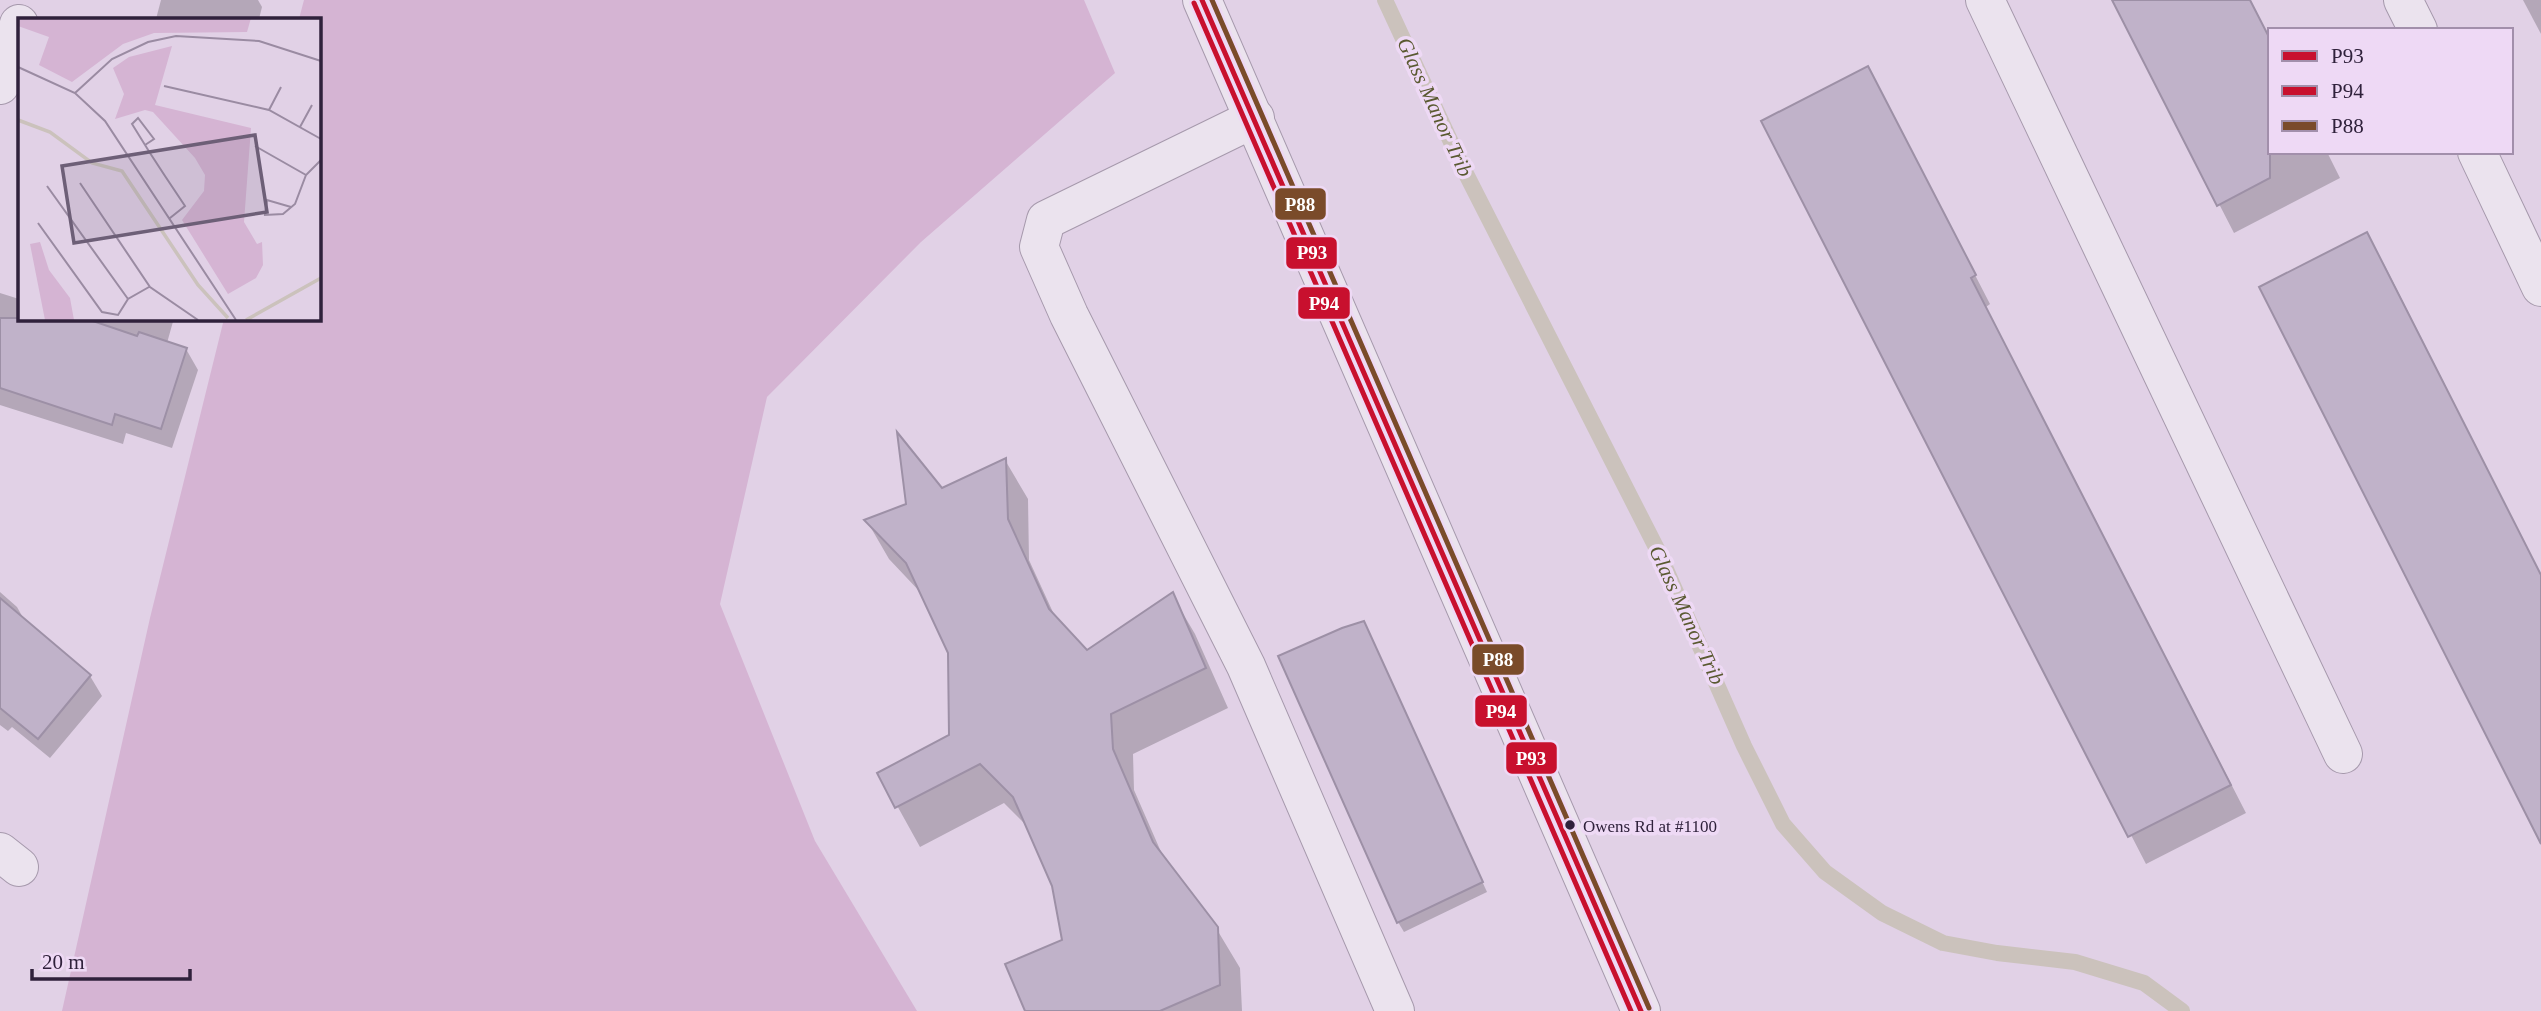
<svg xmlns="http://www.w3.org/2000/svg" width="2541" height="1011" viewBox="0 0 2541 1011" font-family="'Times New Roman',serif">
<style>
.green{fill:#d5b4d3}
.shadow{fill:#0003}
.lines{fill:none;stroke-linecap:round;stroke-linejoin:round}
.stream{stroke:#cbc2bc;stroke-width:16}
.building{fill:#c0b2c9;stroke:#9d90a6;stroke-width:2}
.minor-casing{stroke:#a699ac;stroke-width:40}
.minor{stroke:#ebe3ee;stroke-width:38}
.bus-1-casing{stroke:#eed9f5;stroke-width:10}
.bus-2-casing{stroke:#eed9f5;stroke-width:10}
.bus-3-casing{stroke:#eed9f5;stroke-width:10}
.bus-1{stroke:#c8102e;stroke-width:5}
.bus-2{stroke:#c8102e;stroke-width:5}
.bus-3{stroke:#7a4b2a;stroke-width:5}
.bus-dot{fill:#2f213b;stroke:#eed9f5;stroke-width:2.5}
.labels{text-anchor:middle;stroke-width:7;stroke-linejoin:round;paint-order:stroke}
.bus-label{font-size:17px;fill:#2f213b;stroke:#eed9f5;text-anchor:start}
.water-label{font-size:21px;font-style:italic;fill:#5a5931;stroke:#eed9f5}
.inset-river{fill:none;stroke:#cbc2bc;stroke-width:3.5}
.inset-road{fill:none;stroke:#9a8ba2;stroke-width:2}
.view{fill:#6d5f77;fill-opacity:0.15;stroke:#6d5f77;stroke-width:3.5}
.inset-edge{fill:none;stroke:#2f213b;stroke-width:3.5}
.line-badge{stroke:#eed9f5;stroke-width:2.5}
.badge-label{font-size:19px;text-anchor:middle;font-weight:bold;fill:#fff}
</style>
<rect width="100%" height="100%" fill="#e1d1e6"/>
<!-- green -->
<polygon class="green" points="304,0 1084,0 1115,73 921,242 767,397 720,604 815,841 917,1011 62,1011 150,618 224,319 318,318 318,19 299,19"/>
<!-- shadow -->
<g class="shadow">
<polygon points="161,0 258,0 262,7 259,19 156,19"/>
<polygon points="2114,0 2250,0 2270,152 2327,152 2340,178 2234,233"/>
<polygon points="2523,0 2541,0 2541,34"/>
<polygon points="1868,68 1990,304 1986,307 2246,813 2146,864 1763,122"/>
<polygon points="2367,234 2385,266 2541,575 2541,840"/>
<polygon points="0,293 19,299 19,318 174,318 167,343 186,349 198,370 172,448 126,433 123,444 0,405"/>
<polygon points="1005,460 1028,499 1029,560 1057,621 1087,653 1172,595 1195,634 1228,708 1133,754 1134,790 1165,861 1216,928 1240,968 1242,1011 1027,1011 1064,942 1054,886 1028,827 1004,803 920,847 879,773 951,736 949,653 922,594 889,559 867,521"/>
<polygon points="0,592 17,607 26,623 90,676 102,696 50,758 12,727 8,731 0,725"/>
<polygon points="1369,633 1487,892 1404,932 1398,922"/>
</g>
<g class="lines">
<!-- stream -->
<polyline class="stream" points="1385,0 1463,168 1657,549 1744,746 1783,824 1825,872 1882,913 1943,943 1997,953 2075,962 2144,983 2182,1011"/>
</g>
<!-- building -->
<g class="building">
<polygon points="2112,0 2250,0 2270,39 2270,178 2217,206"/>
<polygon points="1868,66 1976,275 1971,278 2231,785 2128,837 1761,121"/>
<polygon points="2367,232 2541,575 2541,844 2259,287"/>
<polygon points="0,318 84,318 137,336 139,332 187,348 161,429 115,414 112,425 0,388"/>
<polygon points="897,432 942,488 1006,458 1008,519 1049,609 1087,650 1173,592 1206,668 1111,714 1113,749 1153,842 1218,927 1220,985 1160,1011 1025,1011 1005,964 1062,940 1052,886 1013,797 980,764 895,808 877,773 949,735 948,653 906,563 864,520 906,504"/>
<polygon points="0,598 91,675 38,739 0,708"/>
<polygon points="1364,621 1483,882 1397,923 1278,656 1342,628"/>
</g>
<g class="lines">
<!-- minor casing -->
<g class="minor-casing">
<g id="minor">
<polyline points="1202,0 1641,1011"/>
<polyline points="1985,0 2343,754"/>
<polyline points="2403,0 2418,30"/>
<polyline points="0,85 19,24"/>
<polyline points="1255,118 1046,220 1039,247 1069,315 1246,666 1395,1011"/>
<polyline points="2477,152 2541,287"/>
<polyline points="0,852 19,867"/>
</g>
</g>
<!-- minor -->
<use href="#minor" class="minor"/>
<!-- bus-1 casing -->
<g class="bus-1-casing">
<polyline id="bus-1" points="1202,0 1641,1011"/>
</g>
<!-- bus-2 casing -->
<g class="bus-2-casing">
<polyline id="bus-2" points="1194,3 1631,1011"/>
</g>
<!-- bus-3 casing -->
<g class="bus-3-casing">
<polyline id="bus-3" points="1212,0 1649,1008"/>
</g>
<!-- bus-1 -->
<use href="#bus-1" class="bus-1"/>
<!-- bus-2 -->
<use href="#bus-2" class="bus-2"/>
<!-- bus-3 -->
<use href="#bus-3" class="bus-3"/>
</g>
<!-- markers -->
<circle class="bus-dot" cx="1570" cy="825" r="6"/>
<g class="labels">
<!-- bus labels -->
<g class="bus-label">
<text x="1583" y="832">Owens Rd at #1100</text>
</g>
<!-- water labels -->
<g class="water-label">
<text transform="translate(1435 107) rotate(65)" y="7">Glass Manor Trib</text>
<text transform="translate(1687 615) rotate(65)" y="7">Glass Manor Trib</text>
</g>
</g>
<!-- overview -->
<g transform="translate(18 18)">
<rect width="303" height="303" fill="#e1d1e6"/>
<path d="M0,0h233l-4,14 -93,1 -31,11 -51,38 -33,-17 10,-28 -31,-11zM154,28l-17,59 96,23 -7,94 13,22 5,-2 1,23 -7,13 -28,16 -46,-74 22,-29 1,-16 -10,-17 -42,-46 -8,-2 -30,9 9,-25 -11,-26 16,-11zM22,224l9,28 21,28 4,22h-29l-15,-76z" fill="#d5b4d3"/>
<path class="inset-river" d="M0,102l32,12 42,31 30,8 76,114 30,33M228,302l75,-42"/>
<path class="inset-road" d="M0,49l57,26 30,28 131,199M146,68l105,24 52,29M57,75l37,-34 36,-17 28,-6 83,5 62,20M251,92l12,-23M282,109l12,-22M127,127l9,-6 -16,-21 -6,6 18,29 15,23 20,30 -15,12M237,128l51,29M62,165l70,104 48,33M29,168l81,113M273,189l-24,-7 -2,15 18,-1 12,-10 11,-29 15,-15M20,205l64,89 16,3 10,-16 21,-12"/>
<path class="view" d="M237,117l12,77 -193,31 -12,-77z"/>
<rect width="303" height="303" class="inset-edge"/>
</g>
<g class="line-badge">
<rect x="1274" y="187" width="53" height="34" rx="7" fill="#7a4b2a"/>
<rect x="1285" y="236" width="53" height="34" rx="7" fill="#c8102e"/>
<rect x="1297" y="286" width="54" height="34" rx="7" fill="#c8102e"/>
<rect x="1471" y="643" width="54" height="33" rx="7" fill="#7a4b2a"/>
<rect x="1474" y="694" width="54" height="34" rx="7" fill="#c8102e"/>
<rect x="1505" y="741" width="53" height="34" rx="7" fill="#c8102e"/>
</g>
<g class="badge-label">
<text x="1300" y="211">P88</text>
<text x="1312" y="259">P93</text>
<text x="1324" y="310">P94</text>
<text x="1498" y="666">P88</text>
<text x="1501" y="718">P94</text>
<text x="1531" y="765">P93</text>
</g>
<!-- legend -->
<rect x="2268" y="28" width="245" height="126" fill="#eed9f5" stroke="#a28fab" stroke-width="2"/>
<rect x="2282" y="51" width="35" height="10" fill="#c8102e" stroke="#a28fab" stroke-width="2"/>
<text x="2331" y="63" font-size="21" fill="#2f213b">P93</text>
<rect x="2282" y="86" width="35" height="10" fill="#c8102e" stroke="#a28fab" stroke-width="2"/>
<text x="2331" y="98" font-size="21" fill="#2f213b">P94</text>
<rect x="2282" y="121" width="35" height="10" fill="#7a4b2a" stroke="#a28fab" stroke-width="2"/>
<text x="2331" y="133" font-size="21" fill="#2f213b">P88</text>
<!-- scale -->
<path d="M32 969v10h158v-10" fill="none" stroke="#2f213b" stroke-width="3.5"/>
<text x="42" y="969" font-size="21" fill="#2f213b" stroke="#eed9f5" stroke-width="5" paint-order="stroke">20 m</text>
</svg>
